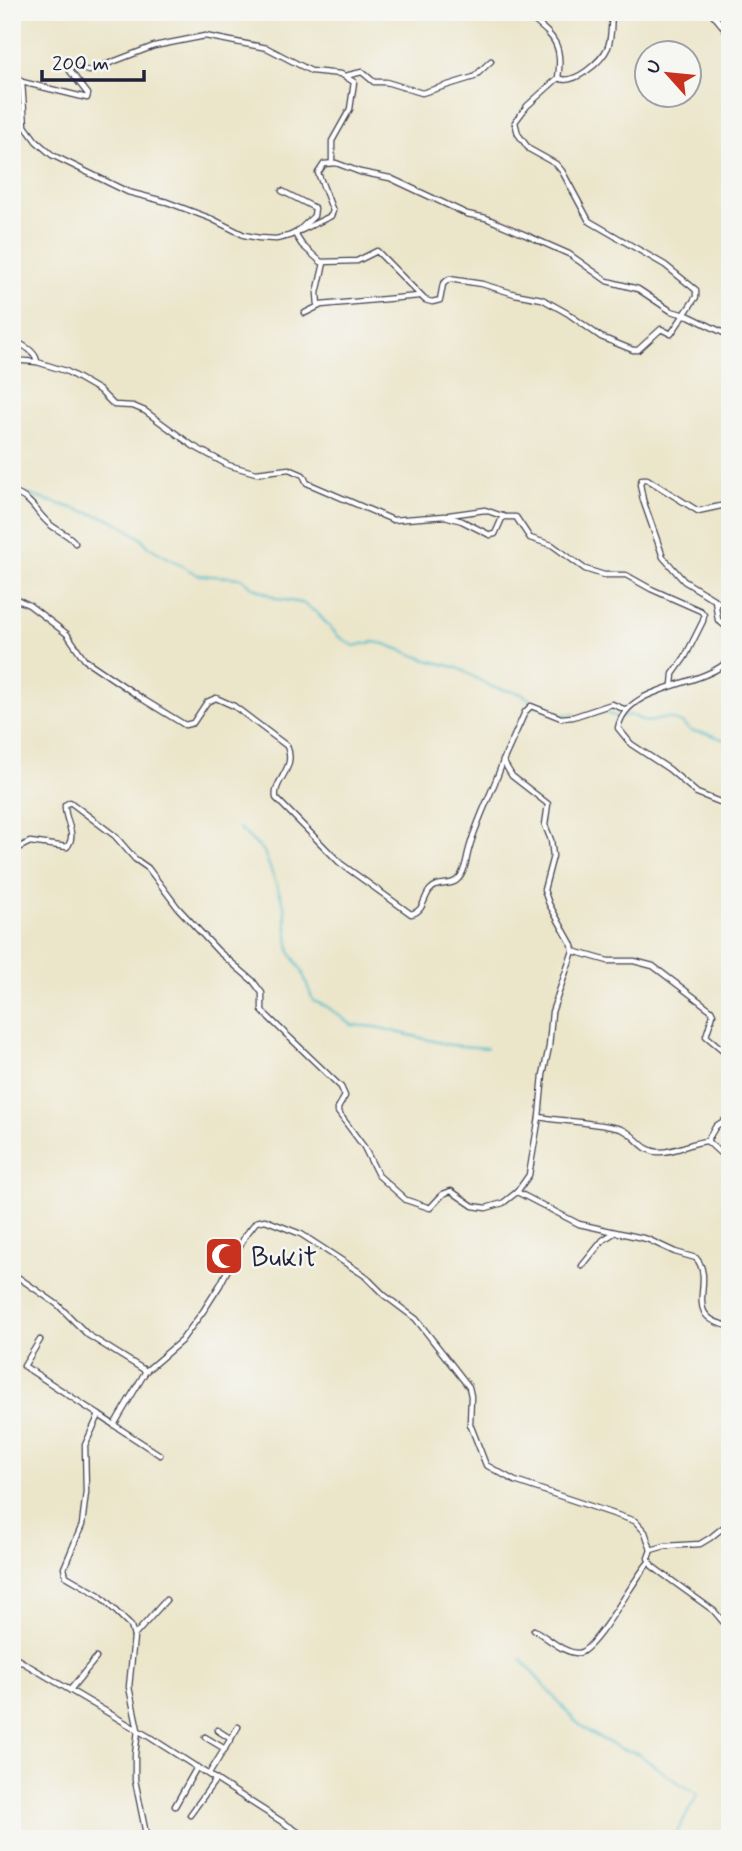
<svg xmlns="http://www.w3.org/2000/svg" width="742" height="1851" viewBox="0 0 742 1851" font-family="Mynerve,sans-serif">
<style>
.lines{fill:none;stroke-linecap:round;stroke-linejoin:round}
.stream{stroke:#50bbcc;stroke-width:2}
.minor-casing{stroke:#403f50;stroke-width:7}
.minor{stroke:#fff;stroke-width:4.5}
.labels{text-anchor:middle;stroke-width:5;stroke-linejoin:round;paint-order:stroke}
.poi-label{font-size:28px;fill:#22223b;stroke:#f6f6f2;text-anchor:start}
</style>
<rect width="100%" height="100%" fill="#f6f6f2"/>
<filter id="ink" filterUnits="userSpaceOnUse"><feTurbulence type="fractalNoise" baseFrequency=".0143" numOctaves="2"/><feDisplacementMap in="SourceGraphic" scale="14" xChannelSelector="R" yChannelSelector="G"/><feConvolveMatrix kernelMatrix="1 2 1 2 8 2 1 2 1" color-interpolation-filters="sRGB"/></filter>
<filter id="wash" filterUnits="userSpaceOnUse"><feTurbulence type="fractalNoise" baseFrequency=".00686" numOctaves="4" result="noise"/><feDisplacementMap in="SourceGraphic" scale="28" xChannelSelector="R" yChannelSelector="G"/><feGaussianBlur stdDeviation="1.57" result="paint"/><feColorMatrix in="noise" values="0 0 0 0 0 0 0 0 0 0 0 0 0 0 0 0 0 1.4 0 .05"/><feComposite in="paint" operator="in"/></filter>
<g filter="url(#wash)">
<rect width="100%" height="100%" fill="#ebe5c9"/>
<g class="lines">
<!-- stream -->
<g class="stream">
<polyline points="12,490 113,520 141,538 149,547 198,575 242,578 251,586 278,599 302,603 317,613 338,636 354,646 373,642 385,644 427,660 458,668 492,687 523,694 538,707"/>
<polyline points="594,712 606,713 617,717 630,715 647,722 668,718 682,723 691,731 709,734 730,742"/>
<polyline points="559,715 574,714"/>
<polyline points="239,828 264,852 284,905 290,952 302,971 313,1001 326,1006 352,1025 376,1027 450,1045 487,1048"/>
<polyline points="521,1659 574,1720 589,1732 621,1749 637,1753 674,1780 698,1794 673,1839"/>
</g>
</g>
</g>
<g filter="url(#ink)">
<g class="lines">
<!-- minor casing -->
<g class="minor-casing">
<g id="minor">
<polyline points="711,12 730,35"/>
<polyline points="12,72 22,82 25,126 36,141 52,155 128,192 167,202 212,219 244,235 259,238 276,239 289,236 331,216 333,211 318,173 324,164 336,163 360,172 390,178 467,214 486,218 528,236 569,254 607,281 638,289 671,311 689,316 730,336"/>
<polyline points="345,76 362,72 374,82 386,82 422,93 474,77 491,61"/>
<path d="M558,78c16,8 44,-17 50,-31 4,-11 3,-24 4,-35"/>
<polyline points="22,82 87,98 88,94 70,71 71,66 89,71 154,46 205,36 267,48 311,71 341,74 354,82 350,109 332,141 332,162"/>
<path d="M282,191l33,17 -1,8 -19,18 7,11 19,17 36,-1 20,-10 48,49 7,2 8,-2 3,-16 6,-5 33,5 33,10 27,5 25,14 34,24 32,13h5l23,-21 10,5 25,-37v-7l-31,-25 -76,-44 -27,-50 -6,-7 -27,-15 -11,-15 -3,-12 12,-16 31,-28c6,-39 -8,-43 -34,-66"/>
<polyline points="318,306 317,293 324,263"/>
<polyline points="305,313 321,305 419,296"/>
<path d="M12,339c9,6 24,11 25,23l-25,-2"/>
<polyline points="37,362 66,371 99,390 114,405 133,406 145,411 193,446 228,465 256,473 289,469 303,475 307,483 393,520 445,516 462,521 490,535 495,534 503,516"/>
<path d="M12,492c23,8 23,21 40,34 8,6 18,9 23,17"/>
<polyline points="730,504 698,511 647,479 642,479 640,484 643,500 663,557 684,581 715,600 718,620 730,630"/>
<polyline points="449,515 485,510 505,517 516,517 530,538 552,545 585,569 604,575 626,575 651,589 701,611 704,615 703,621 685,657 673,674 672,685"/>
<path d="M12,597l17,8 38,29 18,26 59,40 41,25 8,-2 14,-21 9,-4 18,8 53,40c10,23 -14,34 -11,52l64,65 71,51c13,-2 12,-16 19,-24 8,-10 21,-2 29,-12 6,-6 7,-17 9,-25 8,-33 25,-61 35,-92"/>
<polyline points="716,601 730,608"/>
<path d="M730,659c-28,30 -103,24 -112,69l13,16 38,25 28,24 33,13"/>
<path d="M12,851l18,-9 37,5c11,-13 -3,-26 -2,-42l5,-3 45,34 20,23 13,9 30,40 40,43 35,30 9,12v18l79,76 4,9 -7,12v4l26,35 14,28 28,25 24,8 13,-14 8,-3 22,15 13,2 17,-5 14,-11 12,-17 10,-58 4,-42 6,-28 3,-35 21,-61 -1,-6 -23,-41 -5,-14 9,-34 -2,-16 -6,-15 3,-21 -36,-28 -9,-15 22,-49 6,-6 30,12 12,-1 39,-13 14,6"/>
<polyline points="573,951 608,961 634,961 653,966 711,1010 713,1014 706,1036 730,1056"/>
<path d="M539,1117c28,5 55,5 82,12 15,5 20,22 37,23 17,1 33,-10 49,-11l23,21"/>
<polyline points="707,1141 716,1126 730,1117"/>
<path d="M517,1192l62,32 68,15 28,13 21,6c21,24 -17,59 34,68"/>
<polyline points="582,1266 603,1240 614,1233"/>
<polyline points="12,1273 58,1305 88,1335 146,1371"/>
<polyline points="40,1340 24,1366 99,1415"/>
<polyline points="114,1425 160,1455"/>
<polyline points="730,1522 710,1538 700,1544 665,1546 651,1550 648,1558 652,1566 660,1572 714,1611 730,1630"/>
<path d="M534,1630c13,7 29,23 44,23 16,0 57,-76 71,-91"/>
<polyline points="134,1636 166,1600"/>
<polyline points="12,1656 151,1738 309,1839"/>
<polyline points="70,1690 96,1658"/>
<polyline points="217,1730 231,1739"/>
<polyline points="205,1737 225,1749"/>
<polyline points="209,1774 238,1727"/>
<polyline points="175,1806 197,1767"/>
<polyline points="190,1815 216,1779"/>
<polyline points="112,1838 113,1839"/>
<polyline points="147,1839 135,1780 135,1755 138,1730 129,1687 134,1637 131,1626 99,1595 66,1576 64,1568 82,1525 86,1492 85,1445 99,1415 114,1425 146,1371 181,1341 204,1310 220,1285 245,1236 256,1222 265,1220 301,1234 364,1275 384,1295 416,1319 469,1387 471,1396 470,1424 486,1465 515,1481 635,1521 645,1532 651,1550"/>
</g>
</g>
<!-- minor -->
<use href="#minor" class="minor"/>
</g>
</g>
<!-- icons -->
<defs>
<g id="mosque-square" transform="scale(2.0125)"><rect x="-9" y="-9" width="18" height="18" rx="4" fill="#c8321e" stroke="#f6f6f2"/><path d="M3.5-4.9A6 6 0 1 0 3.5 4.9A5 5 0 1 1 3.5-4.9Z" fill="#fff"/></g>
</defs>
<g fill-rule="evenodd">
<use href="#mosque-square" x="224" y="1256"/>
</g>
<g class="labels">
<!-- poi labels -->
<g class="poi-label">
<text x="251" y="1266">Bukit</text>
</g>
</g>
<!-- margin -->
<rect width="742" height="1851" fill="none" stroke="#f6f6f2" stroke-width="42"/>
<!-- north arrow -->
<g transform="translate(668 74) rotate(297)"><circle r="33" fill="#f6f6f2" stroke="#a1a1a9" stroke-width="2"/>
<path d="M0-5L12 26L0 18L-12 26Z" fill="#c8321e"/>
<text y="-10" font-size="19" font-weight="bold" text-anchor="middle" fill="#22223b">U</text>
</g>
<!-- scale -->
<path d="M42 70v10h102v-10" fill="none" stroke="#22223b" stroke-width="3.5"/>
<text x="52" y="70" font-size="21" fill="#22223b" stroke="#f6f6f2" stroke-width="5" paint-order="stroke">200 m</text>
</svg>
